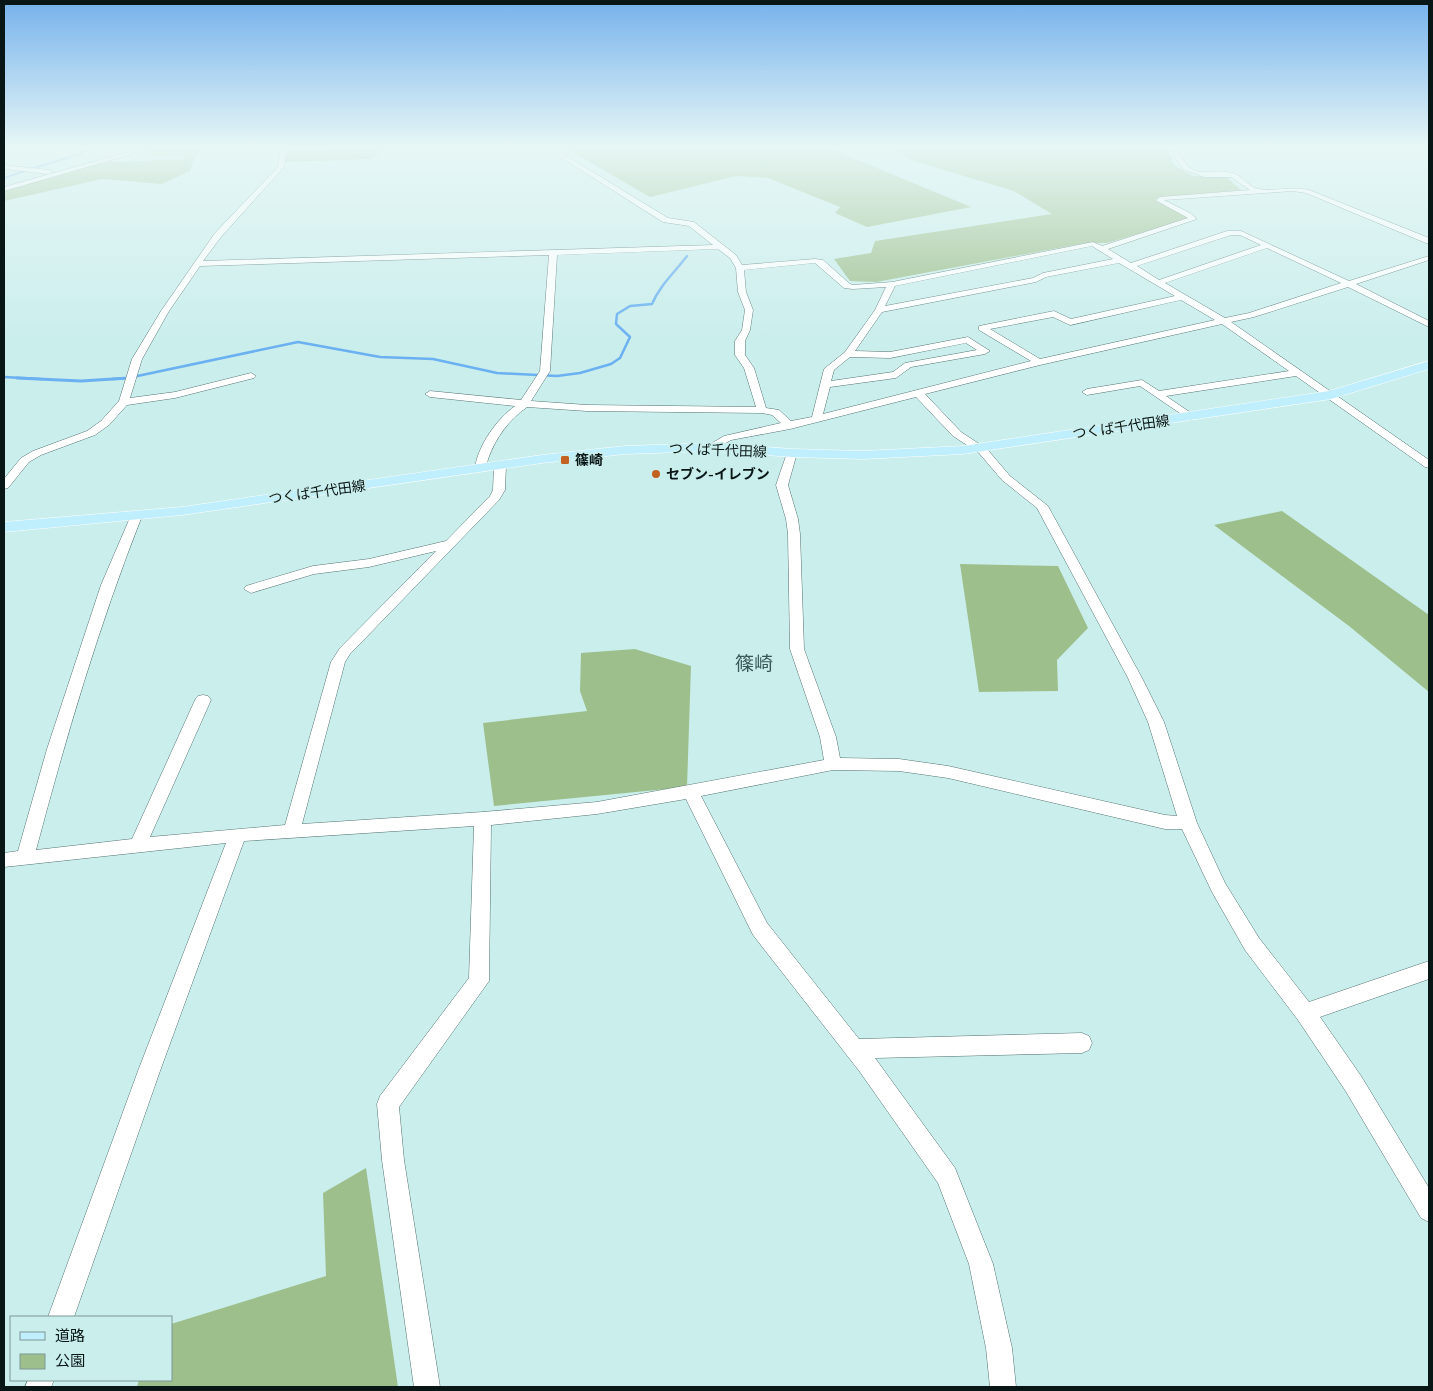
<svg xmlns="http://www.w3.org/2000/svg" width="1433" height="1391" viewBox="0 0 1433 1391" font-family="'Exo 2','Noto Sans JP',sans-serif">
<style>
.green{fill:#9dbf8c}
.lines{fill:none;stroke-linecap:round;stroke-linejoin:round}
.stream-far2{stroke:#6bb0f1;stroke-width:2}
.stream-far1{stroke:#6bb0f1;stroke-width:2.5}
.stream{stroke:#6bb0f1;stroke-width:3}
.minor-casing{stroke:#547473;stroke-width:1}
.major-casing{stroke:#fff;stroke-width:1}
.minor{fill:#fff;fill-rule:evenodd}
.major{fill:#bfeefd;fill-rule:evenodd}
.poi-dot{fill:#c26120;stroke:#caeeec;stroke-width:2}
.labels{text-anchor:middle;stroke-width:4;stroke-linejoin:round;paint-order:stroke}
.far-street-label{font-size:14px;fill:#091616;stroke:#caeeec}
.far-poi-label{font-size:14px;font-weight:bold;fill:#091616;stroke:#caeeec;text-anchor:start}
.quarter-label{font-size:19px;fill:#395957;stroke:#caeeec}
</style>
<rect width="100%" height="100%" fill="#caeeec"/>
<!-- green -->
<g class="green">
<polygon points="150,146 197,146 201,150 193,161 190,171 162,184 102,179 4,201 4,190 107,160 116,162 185,159 182,156 149,155"/>
<polygon points="339,146 382,146 385,148 372,159 286,162 277,151 324,151"/>
<polygon points="562,146 824,146 971,207 867,227 835,213 840,207 768,178 736,176 650,197"/>
<polygon points="886,146 1045,148 1047,146 1154,146 1168,150 1175,166 1193,176 1225,176 1241,190 1157,198 1191,218 1107,243 1085,243 876,282 850,281 834,259 871,253 875,241 1052,214 1014,191 917,162"/>
<polygon points="1282,511 1429,615 1429,692 1349,626 1214,525"/>
<polygon points="960,564 1058,566 1088,628 1057,660 1058,691 979,692"/>
<polygon points="635,649 691,666 687,787 494,806 483,723 587,711 580,691 581,653"/>
<polygon points="366,1168 398,1387 137,1387 139,1380 171,1380 171,1324 326,1276 323,1193"/>
</g>
<g class="lines">
<!-- stream-far2 -->
<g class="stream-far2">
<polyline points="31,169 83,153 95,146"/>
<polyline points="4,178 25,171"/>
</g>
<!-- stream-far1 -->
<g class="stream-far1">
<polyline points="4,377 41,379"/>
<path d="M113,379l15,-1 170,-36 82,15 53,2 64,14 60,3 23,-3 31,-9 9,-6 10,-21 -14,-13 1,-10 13,-8 22,-2c8,-19 23,-32 35,-48"/>
</g>
<!-- stream -->
<polyline class="stream" points="17,378 81,381 129,378"/>
<!-- minor casing -->
<g class="minor-casing">
<g id="minor">
<polygon points="138,146 146,146 132,154 4,191 4,187 128,152"/>
<path d="M280,146h6l-2,3 2,7 -2,11 -63,70 -18,24 510,-16 -24,-19 -26,-4 -120,-76h7l118,72 26,4 42,33 6,10 73,-6 8,1 27,24 3,1 39,-3 201,-40 9,4 86,-28 -31,-17 -1,-1 4,-3 90,-7 -19,-13h-27l-21,-8 -8,-11 -1,-6 -13,-6h9l9,4c12,34 29,17 54,23 9,3 17,15 26,16 15,3 32,-3 50,1l120,48v5h-3l-120,-50 -13,-2 -129,9 26,13 7,6 -89,30 23,14 96,-32h14l108,50 80,-25v4l-73,24 73,37v6l-81,-40 -94,30 -23,5 198,138v8l-4,-1 -129,-91 -130,20 28,19 1,2 -5,3 -50,-34 -53,9 -5,-3 5,-3 55,-9 17,11 130,-20 -67,-47 -182,41 -115,29 36,38 26,17 23,27 38,30 94,172 22,44 33,101 28,60 34,55 50,64 120,-41v18l-109,38 41,59 68,112v34l-8,-4 -76,-128 -47,-70 -53,-70 -33,-58 -30,-63h-17l-217,-51 -49,-7 -66,-1 -132,26 66,127 92,116 223,-6 7,3 3,7 -3,7 -7,3 -207,5 80,110 38,96 19,84 4,39h-26l-4,-39 -17,-84 -31,-81 -78,-111 -107,-137 -67,-136 -89,15 -106,11 -2,156 -90,126 5,53 36,227h-26l-32,-227 -5,-56 3,-8 89,-118 5,-152 -230,15 -84,230 -86,246h-26l90,-246 88,-228 -222,24v-14l14,-2 29,-102 54,-164 31,-72h8l2,3c-43,109 -76,221 -106,334l96,-11 63,-139 3,-4 5,-1 5,1 3,4 -61,137 135,-12 46,-163 9,-14 96,-97 -67,16 -55,7 -63,19 -7,-4 2,-3 67,-20 56,-7 77,-18 44,-45 3,-6 1,-25 6,-3 6,3 -1,25 -6,10 -149,154 -5,8 -43,162 181,-12 114,-10 227,-42 -4,-23 -30,-88 -2,-115 -2,-15 -10,-34 11,-32 5,-3 5,3 -9,32 10,34 2,15 4,115 32,88 4,21 59,1 49,7 217,49 12,1 -29,-94 -20,-44 -91,-170 -35,-28 -23,-27 -26,-17 -37,-39 -126,32 -59,11 -18,10 -4,-1 -1,-2 1,-2 15,-9 57,-13 -9,-8 -10,-2 -175,-2 -60,-4c-18,13 -31,30 -39,52 -1,4 -1,8 -3,11h-8l-2,-2c3,-23 22,-49 40,-62l-85,-9 -5,-3 5,-3 91,9 19,-29 9,-116 -349,11 -31,45 -27,48 -12,39 45,-6 76,-19 5,3 -2,2 -79,20 -48,7 -18,20 -14,10 -54,20 -12,7 -21,26 -4,1v-10l17,-21 12,-7 54,-20 14,-10 18,-20 13,-42 29,-48 54,-78 63,-66 2,-11 -2,-7zM1231,235h9l21,10 -102,35 -22,-14zM1092,246l21,13 -70,14 -10,5 -148,28 10,-20zM1267,248l74,35 -92,30 -24,5 -60,-35zM718,249l12,9 6,10 2,24 7,18 -3,20 -7,11v14l9,13 12,39 -169,-2 -56,-4 19,-30 7,-116zM815,263l29,25 9,1 33,-2 -11,23 -30,42 -21,17 -12,48 -21,4 -12,-11 -13,-2 -12,-40 -9,-13v-14l5,-11 3,-20 -7,-18 -2,-22zM1119,263l56,33 -104,23 -17,-8 -75,15v4l52,31 -208,53 7,-27 66,-9 15,-11 74,-13 5,-3 -22,-14 -78,15 -35,-1 27,-39 154,-30 10,-5zM1181,300l34,20 -175,39 -50,-30 63,-12 17,8zM966,343l11,7 -72,13 -12,9 -62,9 3,-11 16,-13 40,1z"/>
<polygon points="4,165 49,170 52,172 49,174 4,169"/>
<polygon points="28,1380 54,1380 51,1387 25,1387"/>
</g>
</g>
<!-- major casing -->
<g class="major-casing">
<polygon id="major" points="1429,361 1429,369 1331,399 963,454 863,459 792,457 713,451 625,454 542,463 182,515 4,532 4,522 182,507 542,455 625,446 713,443 792,449 863,451 963,446 1329,391"/>
</g>
<!-- minor -->
<use href="#minor" class="minor"/>
<!-- major -->
<use href="#major" class="major"/>
</g>
<!-- sky -->
<linearGradient id="sky" x2="0" y2="1"><stop stop-color="#76b2ec"/><stop offset="0.43" stop-color="#e7f7f6"/><stop offset="1" stop-color="#e7f7f6" stop-opacity="0"/></linearGradient>
<rect width="1433" height="341" fill="url(#sky)"/>
<!-- markers -->
<g class="poi-dot">
<rect x="560" y="455" width="10" height="10" rx="2.5"/>
<circle cx="656" cy="474" r="5"/>
</g>
<g class="labels">
<!-- far-street labels -->
<g class="far-street-label">
<text transform="translate(1121 427) rotate(-8)" y="5">つくば千代田線</text>
<text transform="translate(718 450) rotate(2)" y="5">つくば千代田線</text>
<text transform="translate(317 492) rotate(-8)" y="5">つくば千代田線</text>
</g>
<!-- far-poi labels -->
<g class="far-poi-label">
<text x="575" y="465">篠崎</text>
<text x="666" y="479">セブン-イレブン</text>
</g>
<!-- quarter labels -->
<g class="quarter-label">
<text x="754" y="670">篠崎</text>
</g>
</g>
<!-- border -->
<rect width="1433" height="1391" fill="none" stroke="#091616" stroke-width="10"/>
<!-- legend -->
<rect x="10" y="1316" width="162" height="65" fill="#caeeec" stroke="#7d9896"/>
<rect x="20" y="1332" width="25" height="8" fill="#bfeefd" stroke="#7d9896"/>
<text x="55" y="1341" font-size="15" fill="#091616">道路</text>
<rect x="20" y="1354" width="25" height="15" fill="#9dbf8c" stroke="#7d9896"/>
<text x="55" y="1366" font-size="15" fill="#091616">公園</text>
</svg>
